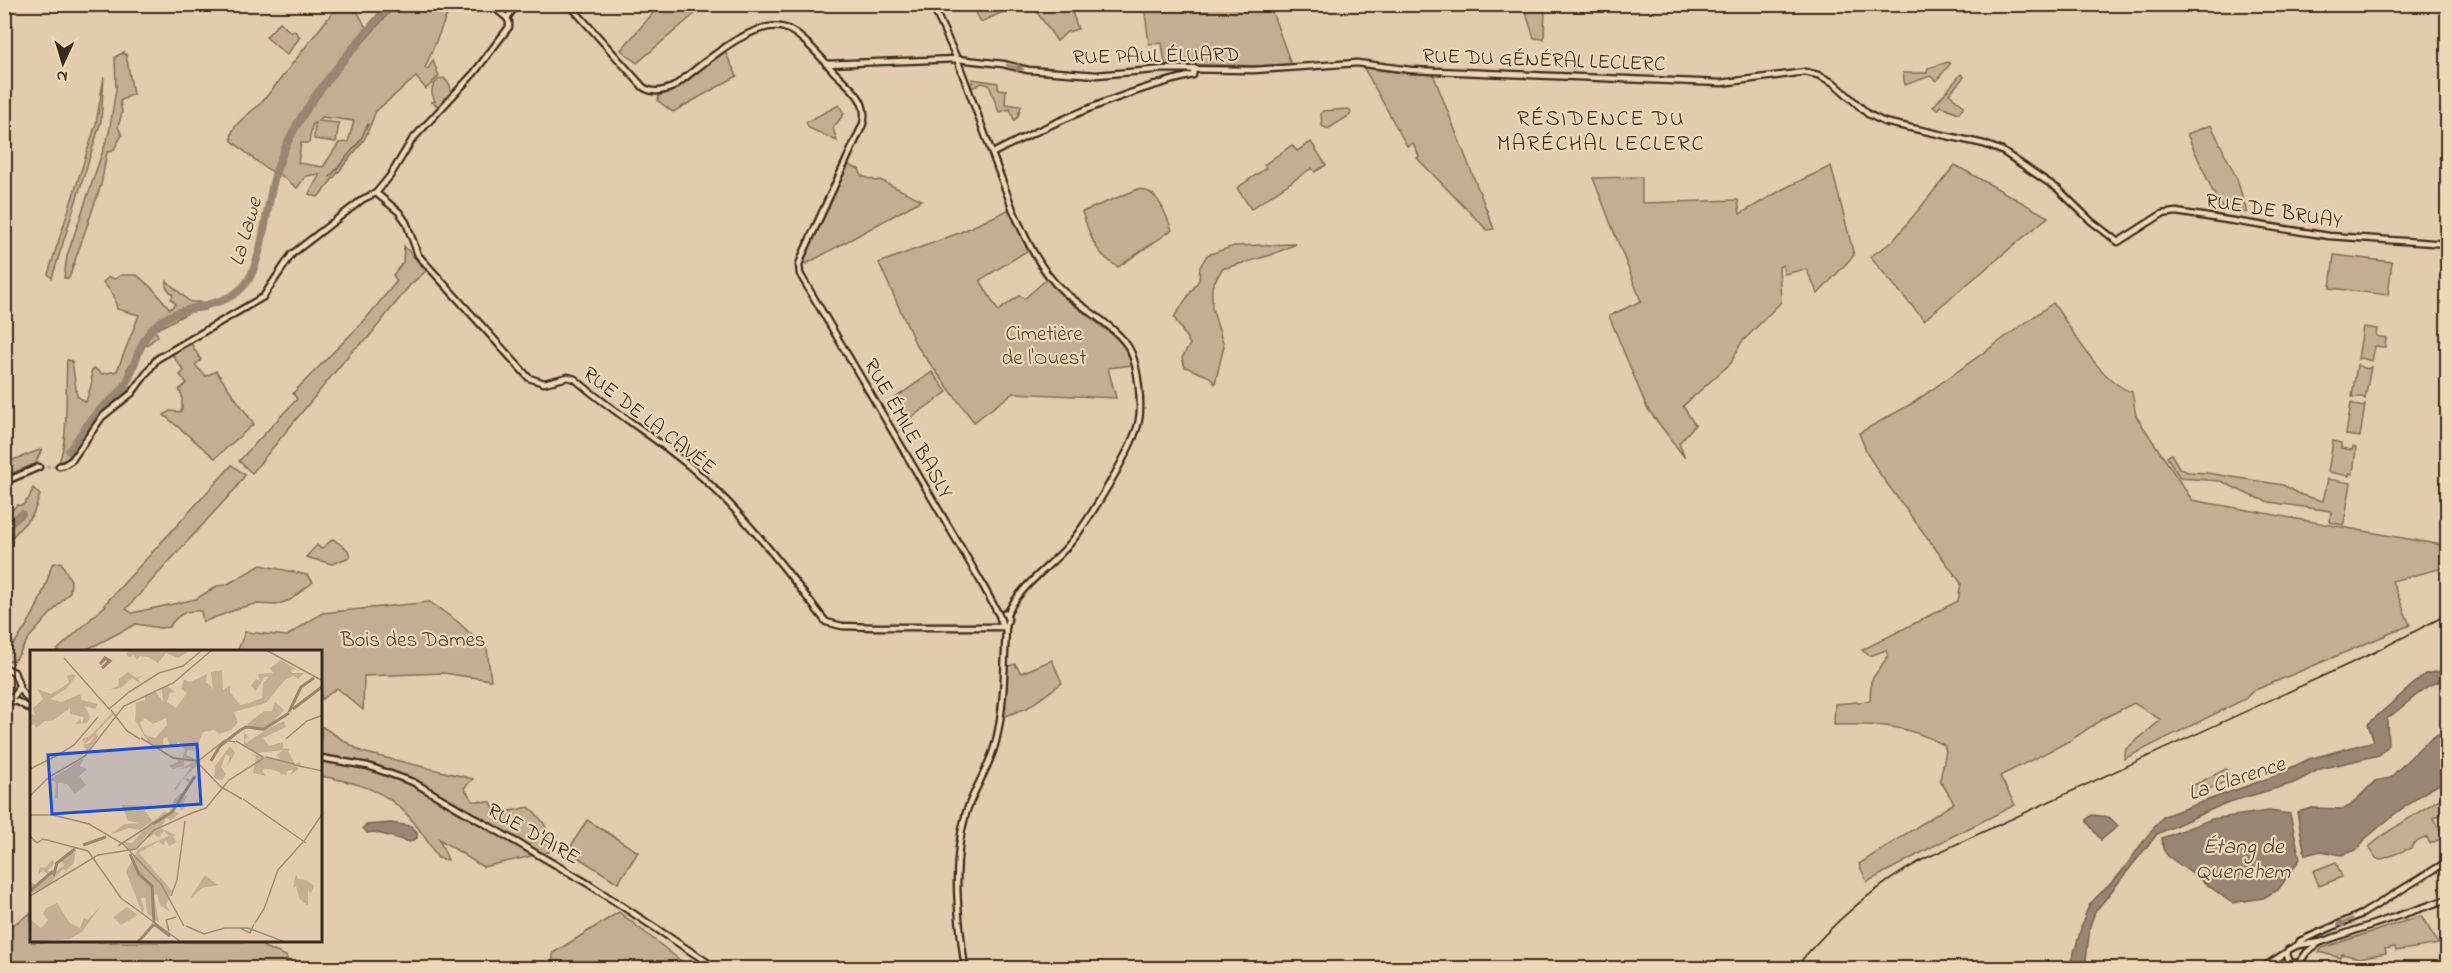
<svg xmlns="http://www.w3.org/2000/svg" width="2452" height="973" viewBox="0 0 2452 973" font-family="'Indie Flower',sans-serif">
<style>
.green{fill:#c4ae93;stroke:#806c58;stroke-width:1.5;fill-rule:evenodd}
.water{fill:#9a866f;stroke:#74614f;stroke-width:1.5}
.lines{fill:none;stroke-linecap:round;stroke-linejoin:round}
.stream{stroke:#74614f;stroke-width:1.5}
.river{stroke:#9a866f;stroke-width:8}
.secondary-tunnel{stroke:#c1ac91;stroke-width:4.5;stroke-dasharray:4.5 2;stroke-linecap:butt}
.secondary-casing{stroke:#3b2a1e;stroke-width:9}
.secondary{stroke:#eed7b7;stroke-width:4.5}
.rail{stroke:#3b2a1e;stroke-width:1.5}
.oneway{fill:#94806a}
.labels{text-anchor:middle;stroke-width:4.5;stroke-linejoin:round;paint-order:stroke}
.street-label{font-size:21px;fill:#3b2a1e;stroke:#eed7b7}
.park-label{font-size:21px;fill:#564435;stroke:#eed7b7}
.neighbourhood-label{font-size:22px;letter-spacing:1.5px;fill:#3b2a1e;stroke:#eed7b7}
.water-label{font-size:22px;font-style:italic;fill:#534132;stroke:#eed7b7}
.inset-river{fill:none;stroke:#9a866f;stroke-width:3}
.inset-road{fill:none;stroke:#a08b74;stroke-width:1.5}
.view{fill:#1d4ed8;fill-opacity:0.15;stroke:#1d4ed8;stroke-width:3}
.inset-edge{fill:none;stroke:#3b2a1e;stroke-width:3}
</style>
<rect width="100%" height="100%" fill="#e3ccae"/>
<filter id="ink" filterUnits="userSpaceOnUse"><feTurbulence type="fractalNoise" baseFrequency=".0167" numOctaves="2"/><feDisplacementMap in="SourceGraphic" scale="12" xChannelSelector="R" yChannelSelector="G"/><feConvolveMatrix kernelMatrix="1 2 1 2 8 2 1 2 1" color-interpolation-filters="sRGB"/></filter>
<g filter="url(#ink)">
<!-- green -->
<g class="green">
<polygon points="661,4 705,5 637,63 621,50"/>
<path d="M339,5h15l12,23c-36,45 -74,88 -93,144l-9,-5 -32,-26c-5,-15 20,-28 29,-38 27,-32 51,-66 78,-98z"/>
<path d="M396,5h55l-26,63 3,1 5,-9 6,16 -13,13 -10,-12 -40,34 -10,25 -5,8 -43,53 -9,-3 11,-20 -14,2 -9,12 -19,-15 12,-33 22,-34 32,-42zM322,117l32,4 -6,21 -9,1 -16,24 -25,-4 3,-20h8l3,-18 3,-2 -1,16 22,3 3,-19 -21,-2z"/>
<polygon points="972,5 1018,5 981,22"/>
<polygon points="1032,5 1096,5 1071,9 1078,29 1067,32 1057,41"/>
<polygon points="1144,5 1282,5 1271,9 1291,64 1261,66 1165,64 1162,43 1149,44"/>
<polygon points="1524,7 1545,9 1544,39 1534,38"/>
<polygon points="280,22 291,33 294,30 300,37 287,55 266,37"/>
<polygon points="124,52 123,54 126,54 133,94 120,101 122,112 118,127 122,135 113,151 107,152 101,185 69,278 64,278 67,256 109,133 116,89 115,57"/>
<polygon points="725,52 737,76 673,112 658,101 659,95 672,92"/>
<polygon points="1948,62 1950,64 1936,81 1930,76 1905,85 1903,73 1927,73 1928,68"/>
<polygon points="1364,68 1407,73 1433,74 1494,229 1487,230 1417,158 1419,156 1413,143 1407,146"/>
<polygon points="1961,74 1964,77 1949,94 1964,106 1959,113 1940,106 1938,109 1933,107"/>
<polygon points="104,77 101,121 52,278 48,274 96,124"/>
<path d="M444,78l6,7 1,10 -12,12 -7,-5 3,-1c-5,-9 -4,-15 4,-22z"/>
<polygon points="972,79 998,83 998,89 1006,90 1005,104 1021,106 1018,117 1014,120 1010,109 999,112 989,85 982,83 972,88 970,83 973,82"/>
<polygon points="839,105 844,114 833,128 837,141 809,128 806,122"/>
<polygon points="1348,109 1351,111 1350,115 1328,129 1322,126 1321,113 1323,111"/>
<polygon points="2211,125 2237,179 2247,213 2219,205 2187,134"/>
<polygon points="1311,142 1326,165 1315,172 1312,168 1251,209 1237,188 1266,168 1264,165 1292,145 1297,151"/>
<polygon points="848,165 859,169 862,176 876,181 880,180 922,200 806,264 805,258"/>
<polygon points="1955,165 2048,217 1924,320 1870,257 1893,241"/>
<polygon points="1831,166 1854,255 1818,294 1806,269 1784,274 1783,265 1779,267 1781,302 1741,343 1731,363 1683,406 1695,425 1679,443 1685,458 1647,408 1609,316 1641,301 1593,178 1642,177 1642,203 1738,200 1740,214 1787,187"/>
<path d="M1138,189c21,1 27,24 34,41l-54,37c-24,-14 -27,-30 -36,-55z"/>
<polygon points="1010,209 1030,249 980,280 998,311 1020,295 1024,299 1048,278 1065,298 1119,340 1127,351 1132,365 1108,368 1116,398 1013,393 974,422 916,345 879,263 959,233"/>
<polygon points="1296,244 1271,255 1222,269 1212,286 1212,308 1224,346 1215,384 1210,377 1185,367 1182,358 1190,344 1174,317 1199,280 1200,267 1207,255 1234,246"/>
<polygon points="404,246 426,271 410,285 368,338 353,350 252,473 239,461 297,399 293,393 364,321 397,281 393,275 403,262"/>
<polygon points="2334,255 2392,262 2388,295 2330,288"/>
<path d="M121,275h16l16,14 17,20 6,-5 -5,-5 2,-4 -7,-8 1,-6 23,21h9l7,8 -16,2 -35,18 3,6 -15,12 -16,21 1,21 -27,24 -34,45 -8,3c10,-24 6,-73 8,-102l5,1 5,35 9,6 6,-20 -1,-10 3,-4 8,6 15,-3 22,-56 -22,-6 -3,-13 -11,-14 6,-5 6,2z"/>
<path d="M2053,303c20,27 47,79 79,89l4,24 56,84 255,46v21l-55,14 18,44 -157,66 -8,8 -121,60 2,-10 35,-29 -27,-17 -30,15 -33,22 -71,36 15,29 -72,36 -76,41 -8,-18 95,-61 -14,-23 6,-29 -2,-6c-39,-21 -67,-21 -110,-20l1,-21 35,-3 1,-20 17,-25 -2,-6 -16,6 -8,-6 96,-49 3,-18 -79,-106 -14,-22 -9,-22 54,-30z"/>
<polygon points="2363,327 2377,329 2376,336 2386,338 2385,347 2375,346 2372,361 2362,358 2358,359"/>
<polygon points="190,342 201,360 195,365 206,376 216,371 254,424 215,458 164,415 170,411 180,412 182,409 182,395 179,390 187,383 180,375 184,371 171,353"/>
<polygon points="2357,365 2367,369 2371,367 2365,399 2362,397 2352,397"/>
<polygon points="932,372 947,392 909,419 894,399"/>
<polygon points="2351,403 2362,407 2365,405 2360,437 2346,435"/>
<polygon points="2333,441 2341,443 2341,448 2352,450 2353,447 2356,448 2353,474 2350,473 2349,476 2328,472"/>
<polygon points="42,449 35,464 5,476 5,463"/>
<polygon points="2171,454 2180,469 2188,472 2207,473 2283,485 2302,495 2323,501 2328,479 2351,483 2344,523 2343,525 2330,522 2331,511 2269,502 2249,495 2221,481 2180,478 2167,457"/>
<path d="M232,465l13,10 -9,13 -110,121 6,4 64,-14 21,-13 9,-1 35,-20 46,10 6,7 -23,18 -14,5 -20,-1 -13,3 -40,15 -2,-11c-15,-1 -23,3 -32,16l-9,1 -24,-4 -54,28h-27l51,-47 -1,-1z"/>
<polygon points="33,488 40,495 33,514 5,545 5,517 17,505 23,505 29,498"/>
<polygon points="333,539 348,550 350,557 332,564 306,557 317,545 321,549"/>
<path d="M61,562l10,19 -1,11 -42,47 -12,20 -10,3 -1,-8c24,-25 38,-56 47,-90z"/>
<polygon points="430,602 458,622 487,649 491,680 443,673 364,676 363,710 337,688 321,700 321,652 237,652 245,632 287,636 322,613"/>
<polygon points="1052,660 1062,683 1027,708 1003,717 1008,666 1015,664 1021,673"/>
<path d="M321,726l41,26 111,27 -9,9 9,13 18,1 6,12 32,-7c18,17 20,21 20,45l-66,15 -44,-28 9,21 -10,-2c-35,-57 -52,-70 -117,-82z"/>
<polygon points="2226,769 2231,779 2192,797 2188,788"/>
<polygon points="2447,794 2447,811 2434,818 2444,837 2430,844 2427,837 2414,843 2411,848 2380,860 2376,858 2369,847 2386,833"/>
<polygon points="587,820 638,852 618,883 568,851"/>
<polygon points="2336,862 2342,877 2319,886 2313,871"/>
<polygon points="619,912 690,968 553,968 553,953"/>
<polygon points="31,913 32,942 258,942 264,947 286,956 290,968 5,968 5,953 9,948 5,930"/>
<polygon points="2421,916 2439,944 2396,951 2395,947 2385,949 2386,953 2359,958 2342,954 2341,958 2319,952 2322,948"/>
</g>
<!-- water -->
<g class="water">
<path d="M2447,670v8l-19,8 -41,33 1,27 -9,9 -59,14 -26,14 -68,20 -69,31 -62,78 -5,14 -5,42h-17c10,-19 12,-46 21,-62 7,-11 21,-20 29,-30 17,-20 28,-42 46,-60l105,-38 40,-19 65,-18 -6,-17 57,-50z"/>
<polygon points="2438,734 2447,739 2447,780 2427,791 2396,813 2365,839 2358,849 2342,855 2321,851 2305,855 2297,812 2312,808 2342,809 2350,806 2375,781 2390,778 2424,744"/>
<polygon points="2269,811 2290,814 2300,859 2278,890 2263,898 2232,903 2168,856 2163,849 2162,838 2212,819"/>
<polygon points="2092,815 2109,817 2118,826 2101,840 2087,822 2087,819"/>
<polygon points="391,823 411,826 417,832 417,838 410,842 374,832 367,833 363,828 366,825"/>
</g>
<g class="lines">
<!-- stream -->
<polyline class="stream" points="330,177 360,141 368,124"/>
<!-- river -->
<g class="river">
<path d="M69,451c10,-13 18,-28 30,-40 8,-9 19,-14 26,-25 11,-20 13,-44 30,-60 26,-25 71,-14 92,-44 16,-23 20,-81 29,-110 20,-65 72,-116 114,-168"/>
<polyline points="4,527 22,514"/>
</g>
<!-- secondary-tunnel -->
<polyline class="secondary-tunnel" points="39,467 59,466"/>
<!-- secondary casing -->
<g class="secondary-casing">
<g id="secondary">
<polyline points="490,4 507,18"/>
<path d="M569,4l74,83c10,7 20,4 30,0 25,-18 79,-70 112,-59 16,5 39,33 51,46 15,14 33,27 27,50l-60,130 -4,11 1,9 180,306 19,35 4,12"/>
<path d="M932,4l25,55 56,151c12,27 27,61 50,81 19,17 58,38 68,61 7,16 11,51 8,68 -4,25 -53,106 -72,127 -19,21 -49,41 -60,68"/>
<polyline points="507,18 517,4"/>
<polyline points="826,64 957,59 1003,64 1028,70 1097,75 1165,69 1254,70 1357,63 1411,70 1721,83 1805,72 1818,75 1834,83 1868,114 1884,122 1984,144 2002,151 2058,189 2091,221 2118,242 2162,214 2176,212 2329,236 2448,244"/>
<path d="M993,153c64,-33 130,-62 200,-78l1,-7"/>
<path d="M376,193l23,19 7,10 12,33 111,123 15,5 24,-6 7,2c37,33 81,58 119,91 51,44 91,99 132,152l16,4 33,1h131l2,-8 -3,-6"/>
<polyline points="59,466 64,465 72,460 102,417 132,393 157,359 263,297 292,254 363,199 376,193 390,176 412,140 474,73 509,27 509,22 507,18"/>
<polyline points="4,482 39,467"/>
<polyline points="4,667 14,672 19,685 15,695 4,702"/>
<polyline points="19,688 32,704"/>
<polyline points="9,700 18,702 32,710"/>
<polyline points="321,758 368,766 413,782 587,883 716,968"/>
<polyline points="2298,945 2321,942 2448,899"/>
<polyline points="2275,962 2299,963 2307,952 2319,943"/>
<polyline points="2290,962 2287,955 2288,950 2298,945 2300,941 2362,914 2448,861"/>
<path d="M965,968c-7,-50 -14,-104 1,-155 8,-25 24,-46 30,-72 9,-38 8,-76 10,-114"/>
<polyline points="2262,968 2287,952"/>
</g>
</g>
<!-- secondary -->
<use href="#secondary" class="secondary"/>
<!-- rail -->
<path class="rail" d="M1795,968c36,-44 79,-82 129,-109l449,-206 75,-39"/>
</g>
<!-- one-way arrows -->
<defs><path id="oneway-solid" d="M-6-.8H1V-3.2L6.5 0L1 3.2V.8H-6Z" transform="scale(1.5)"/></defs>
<g class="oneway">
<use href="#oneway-solid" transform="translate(1015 67) rotate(13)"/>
<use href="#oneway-solid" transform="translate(2345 922) rotate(155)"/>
</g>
</g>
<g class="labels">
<!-- street labels -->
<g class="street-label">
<text transform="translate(1156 55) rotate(-1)" y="7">RUE PAUL ÉLUARD</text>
<text transform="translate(1544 59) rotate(2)" y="7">RUE DU GÉNÉRAL LECLERC</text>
<text transform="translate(2274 210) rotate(9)" y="7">RUE DE BRUAY</text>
<text transform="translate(650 420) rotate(38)" y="7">RUE DE LA CAVÉE</text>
<text transform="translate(909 428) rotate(60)" y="7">RUE ÉMILE BASLY</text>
<text transform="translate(534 833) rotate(30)" y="7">RUE D'AIRE</text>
</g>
<!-- park labels -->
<g class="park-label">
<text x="1044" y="340">Cimetière<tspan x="1044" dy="24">de l'Ouest</tspan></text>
<text x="413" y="646">Bois des Dames</text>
</g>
<!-- neighbourhood labels -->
<g class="neighbourhood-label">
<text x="1601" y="125">RÉSIDENCE DU<tspan x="1601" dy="25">MARÉCHAL LECLERC</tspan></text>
</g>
<!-- water labels -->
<g class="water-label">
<text transform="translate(244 231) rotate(-74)" y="8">La Lawe</text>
<text transform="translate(2236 777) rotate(-18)" y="8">La Clarence</text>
<text x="2243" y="853">Étang de<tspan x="2243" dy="25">Quenehem</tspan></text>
</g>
</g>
<!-- overview -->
<g transform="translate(30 650)">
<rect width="292" height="292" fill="#e3ccae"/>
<path d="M100,0h60v1l-12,7 -12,-5 -8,10 -10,-6 -8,-1 -3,4 -3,-5 -5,2 -3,-3zM251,10l15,9 -5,1 1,3h12l-6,6 -4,-3 -9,4 -19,23 -32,9 4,10 -7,8 -12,4 -5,-4 -11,2 -8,19 -7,-1 -2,5 15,6 -17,17 6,1 -1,4 -6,-5 -7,12 -2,-1 17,-22 -11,2 14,-7 -10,-1v5l-11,3 -4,-3 10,-5 -15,-7 18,4 3,-8 -7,-8 -2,4 -7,-1 -2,-8 -4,2 1,9 -4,3 -11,-8 -14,-23 1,-17 9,-3v-5l11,-3 7,10 -1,-12 -9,1 14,-5 8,6 -5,1 -3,9 9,6 11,-15 -6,-4 3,-9 6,2 17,-8 -1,8 7,7 -2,-17 11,-2 1,20 7,-5v7l10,13 6,-1 16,-6 1,-15 6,-6h-5l-8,14 -5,-5 5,-7 4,2 -2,-7 15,-1 -3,-5zM115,68l8,6 13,-6 1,7 -12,13 -10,-3 -5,-12zM98,22l9,6 8,-4 -7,5 3,5 -9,-6 -11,10 -12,2 9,-4 1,-7zM43,24l3,2 -10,13 -16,10 12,3 18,-8 2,6 16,4 -3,5 -10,-3 5,11 -3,6 -12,1 5,-5 2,4 2,-6 -14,-3v-6l-16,12 -9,1 -9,7 -2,-4 -4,2v-14l5,4 -2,-8 10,-9 -6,-10 14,5 12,-7 6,-5 -2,-6zM245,52l9,8 -17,19 17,-8 2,6 -23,11 6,8 14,-4v6l7,1 -2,2 7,13 5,-2 1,5 -6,-1 4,3 -9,6 3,-5 -6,1 -1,5 -4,-3 -1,4 -1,-5 -11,-3 -7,1 4,6 -13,-3 3,-16 -5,-3 29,5 -3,-4 6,-5 -27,3 -12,-8v-12l5,4 -4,2 1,4 18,-12 -13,-2 -4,-5 17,-13h8zM82,63l1,2 -17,18 2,4 -10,15 -5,-7 7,-2 5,-8 -10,9 -3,-5 8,-3zM200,96l5,7 -8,14 3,-11 -4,-2 -5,13 5,7 -4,6 -8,-2 1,-12zM54,108l-4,8 7,3 -8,7 7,9 -11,9 -8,-10 -9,-1v15h-3l1,-16 -7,-2zM151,143l6,3 -4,7 4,2h-6l4,3 -4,3 -3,-7 -5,7 6,2 -8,8 -5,-3 -5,10 14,7 -2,2 4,5 -8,4 -4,-7 -1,7 -5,-5 -20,12 33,38 -6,14 4,7 -10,-7 -3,-11 -3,1 5,28 -12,-10 -2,-16 -4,2 3,9 -1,7 -17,-43 12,-23 31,-13 -5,-5 -5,7 -5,-4 -5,4 -2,-4 -8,13 -9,4 -6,-9 8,1 18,-20 -10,7 -11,-2 -19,7 14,-11 16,-1 -12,-2 -6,-16 20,1 11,16 11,-10 5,1 5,-13zM46,198l-2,15 -8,8 -3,-2 -13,15 -20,10v-13l6,4 11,-11 -4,-4 -5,5 2,-8 5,1 7,-8 3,3 -8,8 9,1 8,-7 -3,-5zM266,224l2,5 8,1 8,6 -3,7 -3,-2v15l-9,-8 -3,-12 -3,2zM175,225l13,10 -16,3 -13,12zM27,253l13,20 10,5 4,-10 3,2 14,-14 -19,26 -12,7 -38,3 -2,-23 11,9 7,-8 -5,-6 3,-6zM97,257l11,8 -17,10 -8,-8z" fill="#c4ae93" fill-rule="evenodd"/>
<path class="inset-river" d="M70,14l5,-6 5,3 -8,7M263,59l30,-23M259,62l12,-25 13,-9M181,111l9,-15 19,-15 7,-4 18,2 25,-16M123,174l19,-12 23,-36M53,195l23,-8M100,204l9,20 13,12 2,37M0,241l22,-19 2,2 3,-11 18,-14M124,274l16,12M108,292l16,-18"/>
<path class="inset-road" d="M236,0l57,31M34,8l46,52M79,59l20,-17 30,-19 24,-7 19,-16M81,60l16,21 13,8M111,88l32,20 25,3M256,89l21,-18 16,-6M206,91l27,16M28,105l16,-10 24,-28M236,107l28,7M167,112l28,-22 10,2M168,113l23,24 21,12M264,115l29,6M0,119l28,-14M0,146l19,-19 36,-21 39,-50 49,-23 39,-33M213,149l63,44M162,163l14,-5 23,-28 35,-22M0,165h25M23,165l36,9 34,20 38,40 23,42M0,186l7,7 6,-4 45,12 33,47 60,44M274,191l19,-28M88,196l37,-24M0,246l68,-41 38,-6 18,-19 38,-17M141,246l6,-16 8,-59M225,273l9,-14 14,-39 25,-28M156,276l18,8 21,-6h23l37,14M210,278l10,5 4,-9M139,281l-3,-11 10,-3"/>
<path class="view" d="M167,94l4,60 -149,10 -4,-59z"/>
<rect width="292" height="292" class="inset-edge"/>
</g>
<!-- margin -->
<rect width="2452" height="973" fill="none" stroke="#eed7b7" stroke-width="24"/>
<rect x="12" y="12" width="2428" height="949" fill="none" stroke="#3b2a1e" stroke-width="2" filter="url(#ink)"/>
<!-- north arrow -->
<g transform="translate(63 63) rotate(184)" stroke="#eed7b7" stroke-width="4.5" paint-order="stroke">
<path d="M0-4.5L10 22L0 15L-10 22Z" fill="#3b2a1e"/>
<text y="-9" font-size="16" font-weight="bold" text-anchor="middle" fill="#3b2a1e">N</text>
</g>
</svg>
